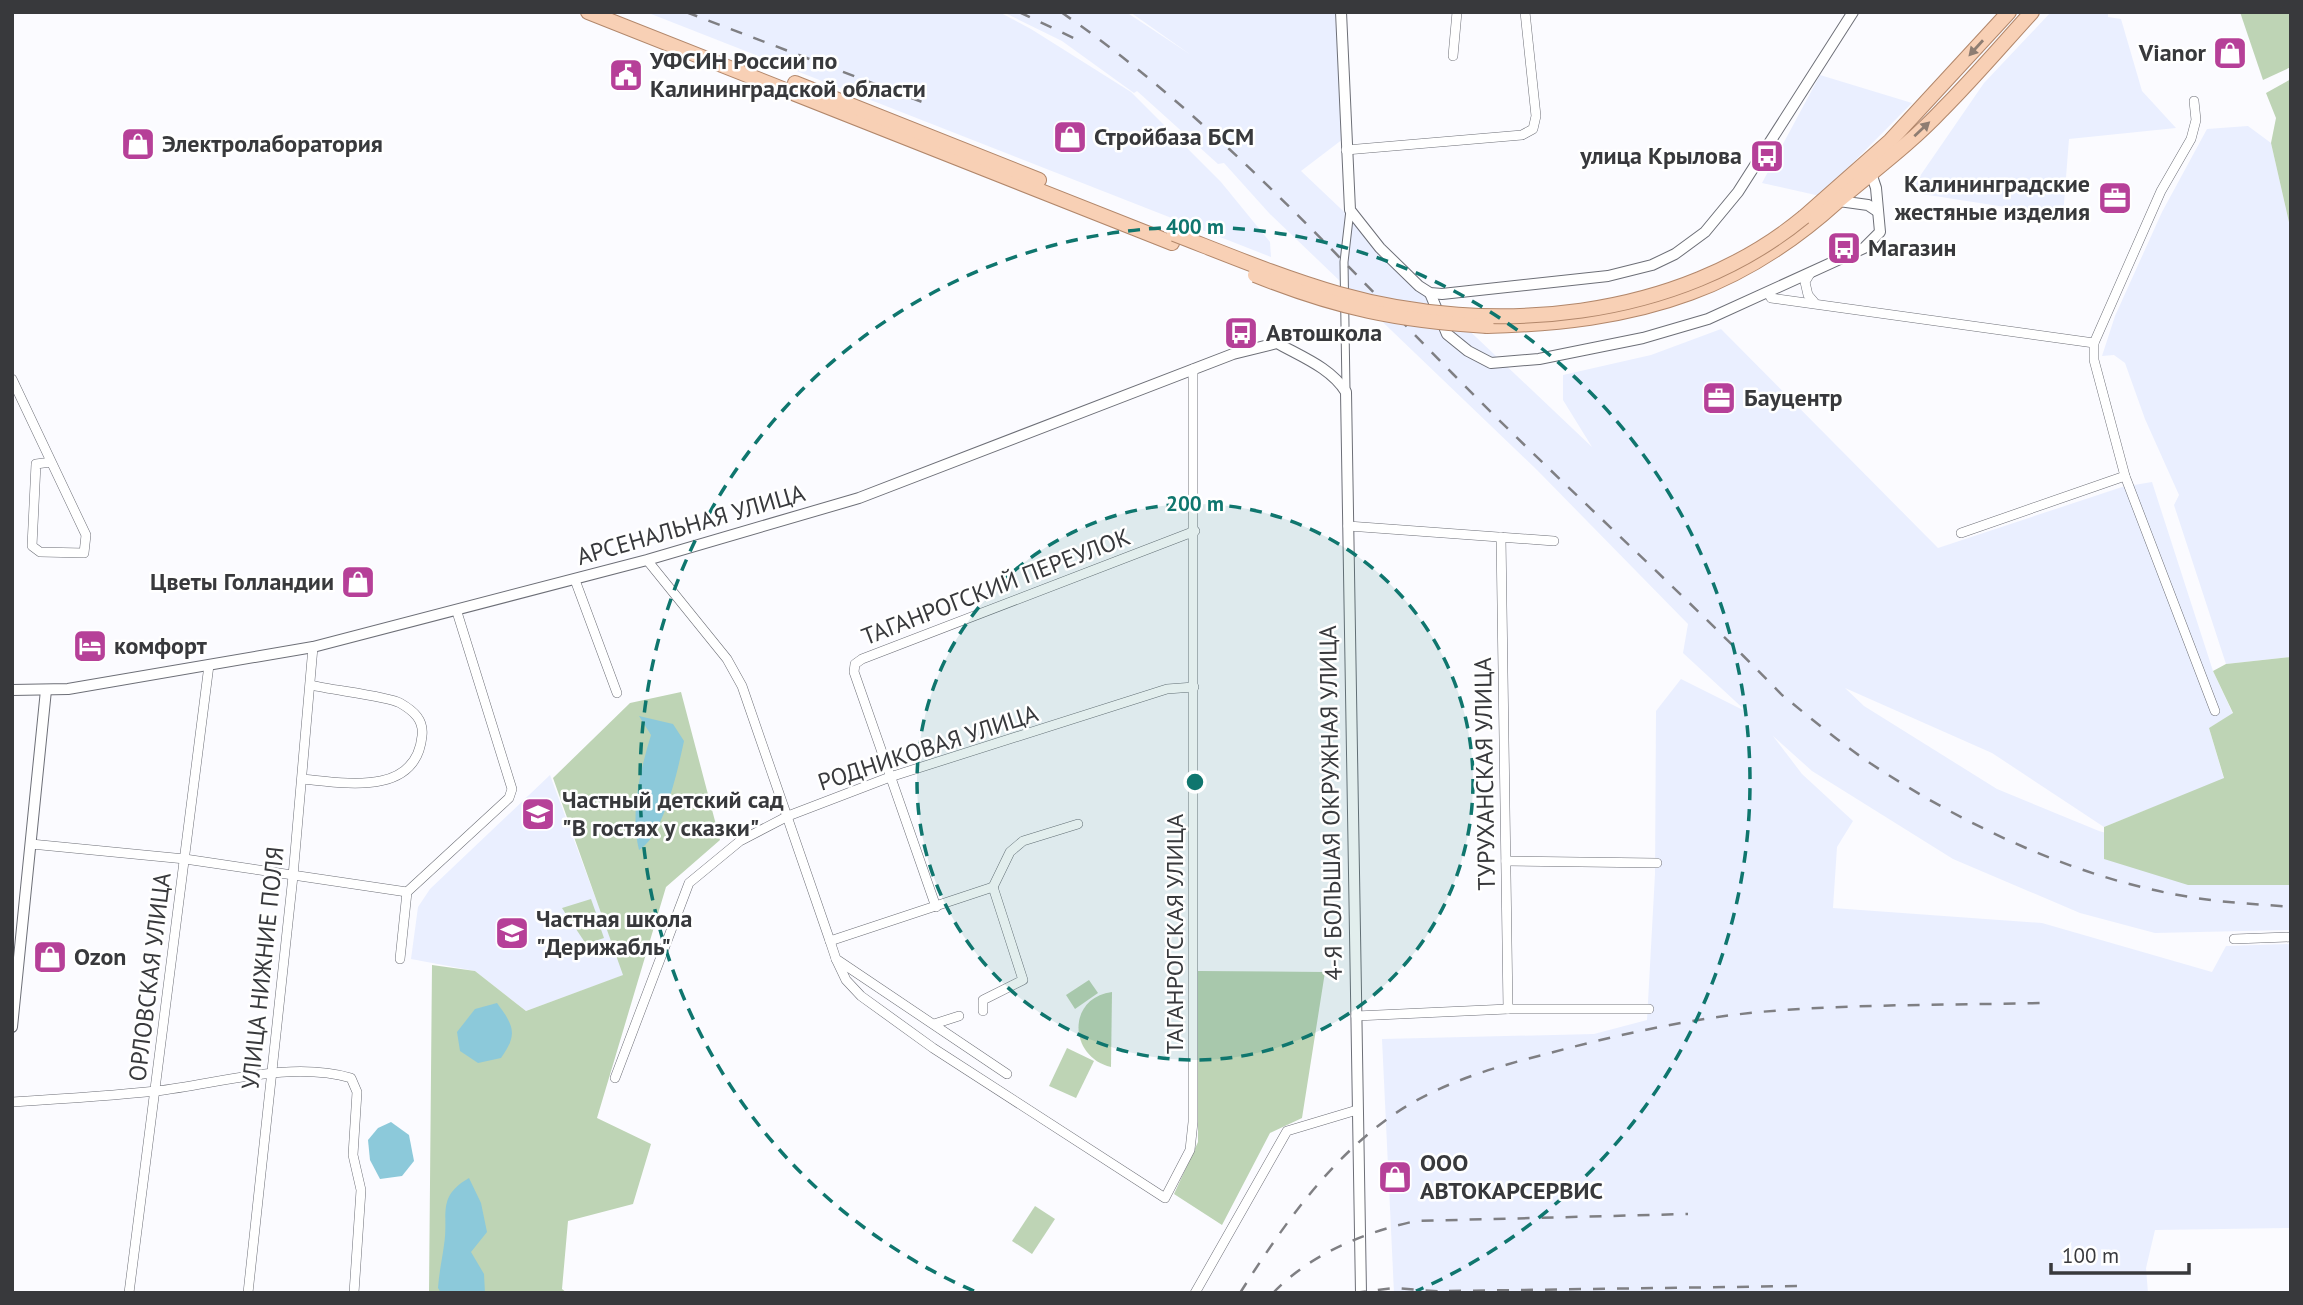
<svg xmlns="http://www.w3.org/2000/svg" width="2303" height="1305" viewBox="0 0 2303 1305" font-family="'PT Sans',sans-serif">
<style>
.built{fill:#eaefff}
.green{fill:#bed4b5}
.water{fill:#8cc9da}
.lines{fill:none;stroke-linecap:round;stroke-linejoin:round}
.pedestrian-casing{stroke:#6d6f77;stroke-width:9}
.minor-casing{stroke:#6d6f77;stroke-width:10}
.tertiary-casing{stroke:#6d6f77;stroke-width:12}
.primary-casing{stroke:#b2876b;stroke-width:16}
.pedestrian{stroke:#fff;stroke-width:7}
.minor{stroke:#fff;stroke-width:9}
.tertiary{stroke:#fff;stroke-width:10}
.primary{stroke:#f8d0b5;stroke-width:14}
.rail{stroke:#7f7f83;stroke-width:2.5;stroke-dasharray:12 12;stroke-linecap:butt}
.primary-bridge-casing{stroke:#b2876b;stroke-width:16;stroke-linecap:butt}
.primary-bridge{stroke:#f8d0b5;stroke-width:14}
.oneway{fill:#8e7d72}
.ring{fill:none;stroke:#0f766e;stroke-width:3.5;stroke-dasharray:12 9}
.labels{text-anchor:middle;stroke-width:5;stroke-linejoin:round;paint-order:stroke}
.poi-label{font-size:24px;font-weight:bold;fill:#38393c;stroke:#fff;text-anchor:start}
.street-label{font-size:24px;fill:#38393c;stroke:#fff}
.centre{fill:#0f766e;stroke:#fff;stroke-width:3.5}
.ring-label{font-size:21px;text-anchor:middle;font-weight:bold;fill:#0f766e;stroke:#fff;stroke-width:5;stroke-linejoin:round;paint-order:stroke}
</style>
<rect width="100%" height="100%" fill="#fbfbff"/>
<!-- built -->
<g class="built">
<polygon points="646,12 999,12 1031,29 1131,92 1221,182 1270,242 1271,257"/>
<polygon points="1003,12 1126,12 1191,55 1130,12 1335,12 1343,139 1301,171 1592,447 1563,400 1563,375 1651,355 1721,329 1938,548 2122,487 2152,482 2213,671 2233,714 2209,728 2224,779 2104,827 1992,753 1845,688 1864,706 1997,789 2099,831 2166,850 2291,868 2291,930 2155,933 2080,913 1953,859 1812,771 1773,736 1802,774 1853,821 1837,847 1833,908 2042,923 2212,972 2226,946 2291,944 2291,1228 2155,1230 2146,1268 2148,1293 1394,1293 1382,1039 1594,1034 1647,1020 1655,874 1656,711 1681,679 1747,712 1683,653 1688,624 1537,470 1269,213 1224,163 1218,164 1137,91 1134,93 1062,41"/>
<polygon points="2051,12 2108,12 2108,17 2121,19 2142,91 2176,128 2069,139 2063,216 1909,192 1984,83"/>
<polygon points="1820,75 1912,103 1820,196 1762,183"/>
<polygon points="2248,126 2271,143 2291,231 2291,657 2226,664 2174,505 2179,495 2145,419 2125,363 2114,355 2102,356 2115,316 2162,212 2207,129"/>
<polygon points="550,775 624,975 526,1011 475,971 411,959 418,907 430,889"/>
</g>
<!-- green -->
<g class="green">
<polygon points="2240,12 2291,12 2291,67 2263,80"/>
<polygon points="2291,79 2291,231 2271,143 2276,118 2266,93"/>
<polygon points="2291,657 2291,885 2188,885 2104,859 2104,827 2224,778 2209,728 2233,713 2213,671 2226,664"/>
<polygon points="681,692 720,840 666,887 597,1118 651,1144 633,1204 568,1221 562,1289 567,1293 429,1293 432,965 475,971 526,1011 623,975 553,778 630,703"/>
<polygon points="591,899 596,913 571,922 562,908"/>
<polygon points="596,915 604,938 586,944 572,923"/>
<polygon points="1198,971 1325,972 1302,1118 1270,1133 1222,1225 1174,1194 1198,1142"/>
<polygon points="1089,980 1098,993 1075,1009 1066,995"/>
<path d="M1112,992l-1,75c-42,-10 -45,-69 1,-75z"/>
<polygon points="1067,1048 1094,1061 1076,1098 1049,1086"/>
<polygon points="1035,1206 1055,1219 1032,1254 1012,1241"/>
</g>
<!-- water -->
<g class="water">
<path d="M639,716l34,8 11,17c-6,28 -20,94 -45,109 -9,-37 1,-79 12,-115z"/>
<path d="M497,1003c17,23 21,31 4,55l-23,5 -18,-12 -3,-19 18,-23z"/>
<polygon points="391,1122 409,1135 414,1161 402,1176 380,1179 370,1160 368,1140 378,1128"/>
<path d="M469,1178l12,25 6,29 -16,20 13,22 1,19h-44l-3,-5c1,-15 4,-28 6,-43 5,-31 -8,-48 25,-67z"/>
</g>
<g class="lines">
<!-- pedestrian casing -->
<g class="pedestrian-casing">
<polyline id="pedestrian" points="1346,390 1344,262 1350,210"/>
</g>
<!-- minor casing -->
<g class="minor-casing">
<g id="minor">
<polyline points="1453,56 1457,12"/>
<polyline points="2194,101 2196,120 2191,139 2161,191 2094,343 2094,360 2125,476 2215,711"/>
<polyline points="1346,150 1522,135 1533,129 1536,116 1525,12"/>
<polyline points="1811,272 1805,282 1808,295 1814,302"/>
<polyline points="1768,292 1771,298 2094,343"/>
<polyline points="12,379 86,535 84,553 40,552 32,546 36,464 51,462"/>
<polyline points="1348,526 1554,541"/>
<polyline points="1961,533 2125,476"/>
<polyline points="647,560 727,659 742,686 830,941 993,887 1023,980 983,1000 983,1011"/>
<polyline points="575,580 617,693"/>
<path d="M302,779c42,4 114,18 120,-43 2,-16 -8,-25 -22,-33 -12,-7 -70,-13 -89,-18"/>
<polyline points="31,844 185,859 407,892"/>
<polyline points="1506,861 1657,863"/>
<polyline points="993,887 1010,852 1023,841 1078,824"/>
<polyline points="936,907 854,672 855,664 862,659 1195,531"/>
<polyline points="2234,939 2291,937"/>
<polyline points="830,941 836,959 1007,1074"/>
<polyline points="400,959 407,892 509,798 512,789 457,612"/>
<polyline points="836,959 846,980 861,996 933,1048 1165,1198 1190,1150 1193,1122 1193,369"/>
<polyline points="1508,1009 1649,1009"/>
<polyline points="1356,1016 1508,1009 1501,537"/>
<polyline points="934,1024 959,1016"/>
<polyline points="615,1078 689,883 740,841 788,816 890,777 1167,689 1194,687"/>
<path d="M12,1102c48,-3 96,-6 144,-11 62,-7 134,-31 195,-13l6,14 -4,63 8,35 -7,103"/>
<polyline points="129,1293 209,665"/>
<polyline points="248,1293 293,876 313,647"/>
<polyline points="1195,1293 1287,1131 1357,1110"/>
</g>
</g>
<!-- tertiary casing -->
<g class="tertiary-casing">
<g id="tertiary">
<polyline points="1341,12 1350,210 1380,248 1419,286 1430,293 1442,294 1608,276 1652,265 1675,254 1705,232 1738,192 1853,12"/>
<polyline points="1839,201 1868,205 1877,211"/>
<polyline points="1430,293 1447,334 1468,351 1491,363 1539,359 1643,338 1708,319 1864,248 1880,232 1876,188 1872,176"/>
<path d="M12,690l56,-1 245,-42 334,-87 212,-62 374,-144 44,-11c25,14 54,25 69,49l15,901"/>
<polyline points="12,1027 46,690"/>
</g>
</g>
<!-- primary casing -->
<g class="primary-casing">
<g id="primary">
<polyline points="588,12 1172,243"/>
<polyline points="795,83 1039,180"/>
<polyline points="1804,217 1890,141 2009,12"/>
<path d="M1487,326c70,-2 138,-9 203,-33 55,-20 105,-53 148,-92 35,-30 72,-57 104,-91 31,-31 60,-65 90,-98"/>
</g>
</g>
<!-- pedestrian -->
<use href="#pedestrian" class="pedestrian"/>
<!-- minor -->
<use href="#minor" class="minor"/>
<!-- tertiary -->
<use href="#tertiary" class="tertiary"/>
<!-- primary -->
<use href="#primary" class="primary"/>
<!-- rail -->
<g class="rail">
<polyline points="686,12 930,105"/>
<polyline points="1019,12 1080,41"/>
<path d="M1061,12c147,101 268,236 392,362 107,109 222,211 329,321 31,25 63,52 97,74 94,61 205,112 317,129 31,5 63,6 95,9"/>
<polyline points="1449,1291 1799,1286"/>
<path d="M1240,1293c40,-63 85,-128 146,-173 47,-35 105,-52 160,-66 78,-21 159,-39 239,-44 86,-6 173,-5 260,-7"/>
<path d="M1273,1293c37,-39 92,-61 143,-72l272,-7"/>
<polyline points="1354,1293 1394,1288 1459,1293"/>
</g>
<!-- primary-bridge casing -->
<g class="primary-bridge-casing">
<g id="primary-bridge">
<path d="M1174,234c54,21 109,44 165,60 152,43 339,27 465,-77"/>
<path d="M1255,275c82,33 144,46 232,51"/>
</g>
</g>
<!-- primary-bridge -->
<use href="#primary-bridge" class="primary-bridge"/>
</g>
<!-- one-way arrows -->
<defs><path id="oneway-solid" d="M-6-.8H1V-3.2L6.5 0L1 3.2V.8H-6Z" transform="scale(1.75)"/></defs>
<g class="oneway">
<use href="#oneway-solid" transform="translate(1976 48) rotate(132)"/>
<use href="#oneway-solid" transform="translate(1922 129) rotate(-43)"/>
</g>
<!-- distance rings -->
<circle cx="1195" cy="782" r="278" fill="#0f766e" fill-opacity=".12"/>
<g class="ring">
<circle cx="1195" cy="782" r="278"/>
<path d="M974 1291A555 555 0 1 1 1416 1291"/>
</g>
<!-- icons -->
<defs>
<g id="shop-square" transform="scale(1.75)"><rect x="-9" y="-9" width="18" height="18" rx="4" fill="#b64098" stroke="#fff"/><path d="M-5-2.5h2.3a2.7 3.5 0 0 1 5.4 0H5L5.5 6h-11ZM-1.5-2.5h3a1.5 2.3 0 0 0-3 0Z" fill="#fff"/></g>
<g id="civic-square" transform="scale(1.75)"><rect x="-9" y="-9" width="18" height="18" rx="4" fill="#b64098" stroke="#fff"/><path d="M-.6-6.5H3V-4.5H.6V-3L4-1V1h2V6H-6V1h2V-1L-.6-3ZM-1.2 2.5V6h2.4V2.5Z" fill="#fff"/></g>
<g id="bus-square" transform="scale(1.75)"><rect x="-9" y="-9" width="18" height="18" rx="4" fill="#b64098" stroke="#fff"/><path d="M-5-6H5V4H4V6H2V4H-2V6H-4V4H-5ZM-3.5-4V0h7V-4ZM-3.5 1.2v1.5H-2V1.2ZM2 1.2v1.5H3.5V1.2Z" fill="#fff"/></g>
<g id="office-square" transform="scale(1.75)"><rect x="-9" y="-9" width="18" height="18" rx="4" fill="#b64098" stroke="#fff"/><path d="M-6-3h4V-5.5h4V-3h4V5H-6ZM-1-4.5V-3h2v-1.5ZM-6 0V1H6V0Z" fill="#fff"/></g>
<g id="hotel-square" transform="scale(1.75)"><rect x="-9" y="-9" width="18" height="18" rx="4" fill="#b64098" stroke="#fff"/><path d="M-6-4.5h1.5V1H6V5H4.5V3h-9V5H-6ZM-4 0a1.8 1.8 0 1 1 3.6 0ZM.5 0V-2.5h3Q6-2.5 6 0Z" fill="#fff"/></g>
<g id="school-square" transform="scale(1.75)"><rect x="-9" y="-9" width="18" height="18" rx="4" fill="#b64098" stroke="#fff"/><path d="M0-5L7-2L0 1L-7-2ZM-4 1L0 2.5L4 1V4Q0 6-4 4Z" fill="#fff"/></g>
</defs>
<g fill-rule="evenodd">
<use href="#shop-square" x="2230" y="53"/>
<use href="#civic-square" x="626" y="75"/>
<use href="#shop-square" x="1070" y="137"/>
<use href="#shop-square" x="138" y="144"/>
<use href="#bus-square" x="1767" y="156"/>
<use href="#office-square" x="2115" y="198"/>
<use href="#bus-square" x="1844" y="248"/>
<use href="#bus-square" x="1241" y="333"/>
<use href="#office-square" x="1719" y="398"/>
<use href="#shop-square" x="358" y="582"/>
<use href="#hotel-square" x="90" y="646"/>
<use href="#school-square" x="538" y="814"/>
<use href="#school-square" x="512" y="933"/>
<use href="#shop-square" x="50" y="957"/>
<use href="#shop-square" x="1395" y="1177"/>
</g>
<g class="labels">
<!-- poi labels -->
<g class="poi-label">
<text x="2206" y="61" text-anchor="end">Vianor</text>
<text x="650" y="69">УФСИН России по<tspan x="650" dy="28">Калининградской области</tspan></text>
<text x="1094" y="145">Стройбаза БСМ</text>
<text x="162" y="152">Электролаборатория</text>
<text x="1742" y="164" text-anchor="end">улица Крылова</text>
<text x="2090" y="192" text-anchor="end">Калининградские<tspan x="2090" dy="28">жестяные изделия</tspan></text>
<text x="1868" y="256">Магазин</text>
<text x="1266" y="341">Автошкола</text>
<text x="1744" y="406">Бауцентр</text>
<text x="334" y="590" text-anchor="end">Цветы Голландии</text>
<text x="114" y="654">комфорт</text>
<text x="562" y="808">Частный детский сад<tspan x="562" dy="28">"В гостях у сказки"</tspan></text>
<text x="536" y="927">Частная школа<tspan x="536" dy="28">"Дерижабль"</tspan></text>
<text x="74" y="965">Ozon</text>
<text x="1420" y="1171">ООО<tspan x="1420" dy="28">АВТОКАРСЕРВИС</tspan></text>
</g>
<!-- street labels -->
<g class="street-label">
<text transform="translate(691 525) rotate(-16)" y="8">АРСЕНАЛЬНАЯ УЛИЦА</text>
<text transform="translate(996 587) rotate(-21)" y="8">ТАГАНРОГСКИЙ ПЕРЕУЛОК</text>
<text transform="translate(928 748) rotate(-18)" y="8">РОДНИКОВАЯ УЛИЦА</text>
<text transform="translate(1485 774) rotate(-91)" y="8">ТУРУХАНСКАЯ УЛИЦА</text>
<text transform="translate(1331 803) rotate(-91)" y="8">4-Я БОЛЬШАЯ ОКРУЖНАЯ УЛИЦА</text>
<text transform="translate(1175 934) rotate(-90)" y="8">ТАГАНРОГСКАЯ УЛИЦА</text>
<text transform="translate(263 968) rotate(-84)" y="8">УЛИЦА НИЖНИЕ ПОЛЯ</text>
<text transform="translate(150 977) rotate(-83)" y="8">ОРЛОВСКАЯ УЛИЦА</text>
</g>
</g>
<circle cx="1195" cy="782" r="10" class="centre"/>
<g class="ring-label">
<text x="1195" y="234">400 m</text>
<text x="1195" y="511">200 m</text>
</g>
<!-- border -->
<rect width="2303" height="1305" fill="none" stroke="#38393c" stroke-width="28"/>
<!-- scale -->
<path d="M2051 1263v10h138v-10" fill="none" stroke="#38393c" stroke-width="3.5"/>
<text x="2062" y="1263" font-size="21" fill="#38393c" stroke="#ffffff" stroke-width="5" paint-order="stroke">100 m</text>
</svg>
